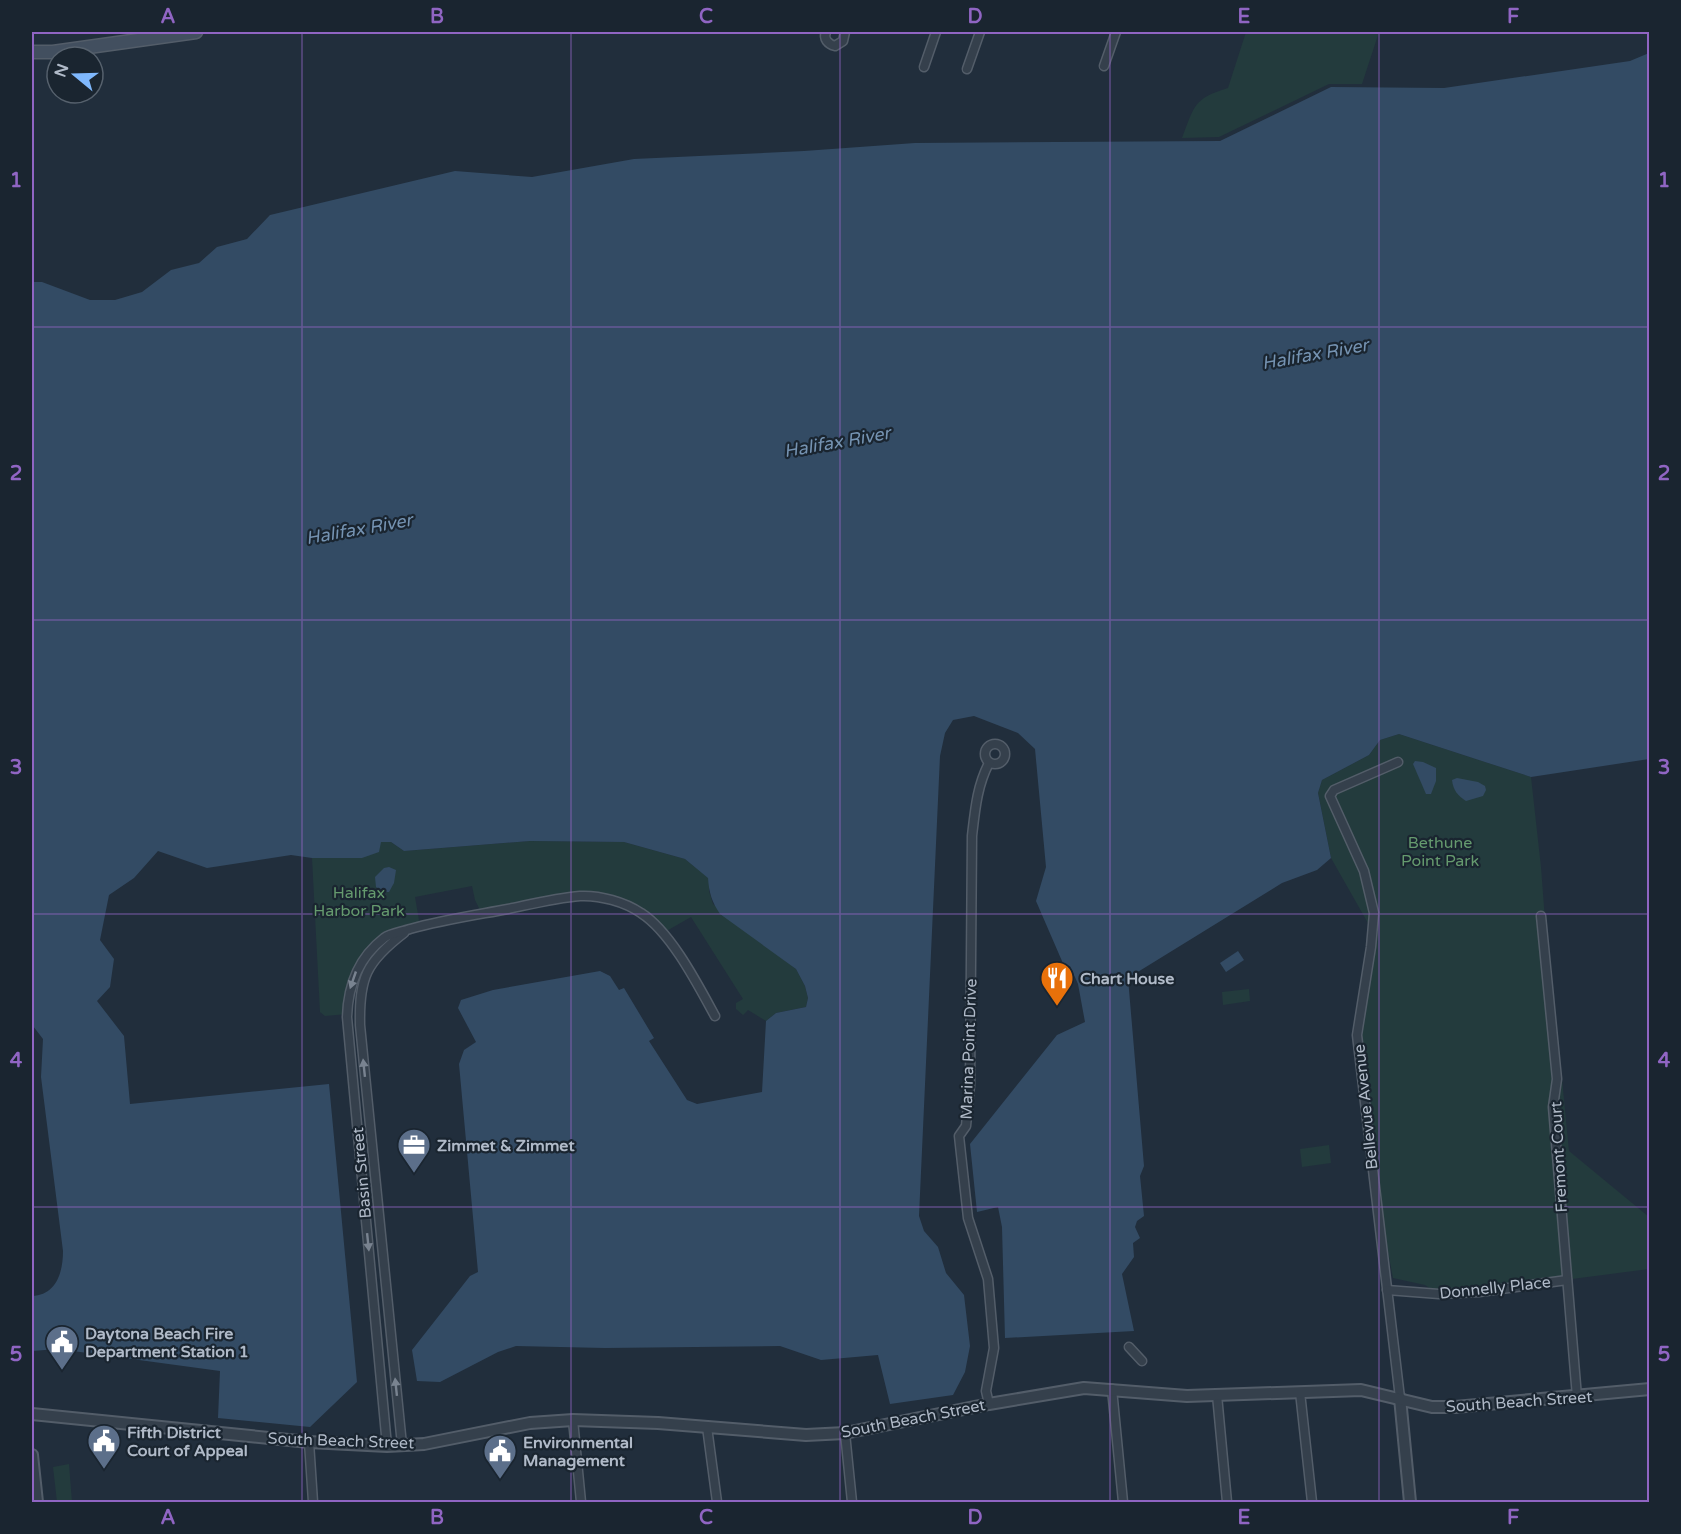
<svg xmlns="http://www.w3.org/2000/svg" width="1681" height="1534" viewBox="0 0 1681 1534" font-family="'Varela Round',sans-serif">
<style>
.green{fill:#233b3d}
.water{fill:#334b64}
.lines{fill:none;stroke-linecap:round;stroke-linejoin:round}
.minor-casing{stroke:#535d69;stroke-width:11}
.tertiary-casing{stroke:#535d69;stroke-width:14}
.secondary-casing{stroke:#535d69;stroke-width:15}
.minor{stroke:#35404c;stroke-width:8}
.tertiary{stroke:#35404c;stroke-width:10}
.secondary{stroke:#424f5f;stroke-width:12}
.oneway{fill:#798390}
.grid{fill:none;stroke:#9065c3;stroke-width:1.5;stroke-opacity:0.55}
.labels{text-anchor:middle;stroke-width:4.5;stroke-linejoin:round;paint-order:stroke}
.park-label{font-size:16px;fill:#659a6e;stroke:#1a2530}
.poi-label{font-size:16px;font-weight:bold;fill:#b0bac8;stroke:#1a2530;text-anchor:start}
.street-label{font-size:16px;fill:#b0bac8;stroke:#1a2530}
.water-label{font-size:18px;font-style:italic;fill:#7593b2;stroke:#1a2530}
.neatline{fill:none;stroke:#9065c3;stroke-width:2}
.grid-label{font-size:20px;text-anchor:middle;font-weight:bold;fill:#9065c3}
</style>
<rect width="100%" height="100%" fill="#212e3c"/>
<!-- green -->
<g class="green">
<path d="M1246,32h133l-17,52h-33l-110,53 -37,1c13,-33 11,-39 46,-50z"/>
<polygon points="1399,734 1531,777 1541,867 1557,1079 1553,1107 1567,1280 1439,1294 1425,1285 1393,1278 1370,1156 1359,1052 1373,932 1331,858 1318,793 1322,780 1369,755 1380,740"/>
<polygon points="530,841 624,842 685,859 709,878 709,891 713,904 796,969 805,986 808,998 806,1007 776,1013 766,1021 748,1010 743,1015 736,1009 736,1003 743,999 691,917 663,933 641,912 582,896 482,914 475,900 472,886 415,897 420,926 386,936 357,967 347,1014 325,1016 320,1012 312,858 362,858 380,842 391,842 404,851"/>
<polygon points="1552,976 1569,1151 1649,1217 1649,1269 1572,1279 1557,1107 1561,1079"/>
<polygon points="1249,989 1250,1001 1223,1005 1222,992"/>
<polygon points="1329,1145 1331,1163 1302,1167 1300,1149"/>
<polygon points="69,1464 72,1502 57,1502 53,1467"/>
</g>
<!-- water -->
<g class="water">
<path d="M1649,53v706l-118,18 -132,-43 -19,6 -11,15 -47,25 -4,13 13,65 -14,12 -35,13 -154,95 16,188 -4,10 4,40 -7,5 -2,6 5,11 -7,5 1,14 -12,17 12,57 -129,7 -3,-111 -4,-20 -21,5 -7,-68 87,-109 28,-13 -7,-38 -8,-18 -5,2 -29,-67 10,-34 -11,-118 -17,-16 -44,-17 -21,4 -8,13 -5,23 -21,460 5,15 14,16 8,26 18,22 6,51 -5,26 -12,23 -63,9 -12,-49 -57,5 -41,-14 -175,2 -89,-2 -18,6 -58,30 -23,-1 -5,-31 58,-74 8,-4 -19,-208 5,-14 12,-8 -18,-34 3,-8 32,-10 107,-19 10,5 9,14 5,-2 30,50 -5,3 38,59 10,4 65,-12 4,-71 10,-8 30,-6 2,-9 -3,-12 -9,-17 -76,-55c-8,-12 -11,-21 -12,-36l-23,-19 -61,-17 -94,-1 -126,10 -13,-9h-10l-2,10 -17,6h-50l-21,-3 -84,13 -49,-17 -24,27 -25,17 -9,45 14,19 -4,28 -13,14 27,35 6,68 199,-20 28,298 -47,45 -92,-9 2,-47 -162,-22 -26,2v-55c24,-1 31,-23 31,-45l-22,-174 2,-38 -10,-13 -1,-13v-731h10l48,18h25l27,-8 29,-22 28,-7 18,-16 30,-8 23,-24 185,-44 77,6 102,-18 170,-8 111,-8 305,-2 111,-54 113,1 186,-27z"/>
<polygon points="1415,761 1423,762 1436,768 1436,781 1431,794 1426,794 1413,764"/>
<path d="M1457,778l21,4 7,4 1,4 -3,6 -17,5c-8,-5 -13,-11 -14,-21z"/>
<polygon points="389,867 396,870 394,883 389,892 382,892 376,887 375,877 384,868"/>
<polygon points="1238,951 1244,960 1226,972 1220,963"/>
</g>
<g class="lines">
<!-- minor casing -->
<g class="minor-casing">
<g id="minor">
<path d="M826,32c-3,7 2,12 9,14l8,-5 2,-9"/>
<polyline points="1104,66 1116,32"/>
<polyline points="924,67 936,32"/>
<polyline points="967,69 980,32"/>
<circle cx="995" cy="754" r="10"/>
<polyline points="1398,762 1334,790 1330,796 1364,871 1374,913 1371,947 1357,1035 1400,1398"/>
<polyline points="1541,916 1557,1079 1553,1107 1577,1397"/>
<polyline points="1387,1290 1439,1294 1479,1292 1567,1280"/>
<polyline points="1129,1347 1142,1361"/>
<polyline points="1112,1389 1123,1502"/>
<polyline points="1300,1392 1312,1502"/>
<polyline points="1217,1395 1227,1502"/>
<path d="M989,1404l-3,-13 8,-43 -6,-69 -20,-61 -9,-82 7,-10 4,-41 2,-249c3,-26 5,-50 17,-73"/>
<polyline points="573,1420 581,1502"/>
<polyline points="707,1427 717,1502"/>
<polyline points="845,1433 852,1502"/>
<polyline points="309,1442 313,1502"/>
<path d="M402,1445l-42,-420c-1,-47 6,-63 44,-92"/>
<path d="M387,1446l-40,-429c1,-32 11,-59 37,-79 7,-5 18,-6 26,-9 32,-9 66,-14 98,-20 24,-5 48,-11 72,-13 20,-1 45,6 61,17 30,19 57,72 74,103"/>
</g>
</g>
<!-- tertiary casing -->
<g class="tertiary-casing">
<g id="tertiary">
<polyline points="1400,1398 1410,1502"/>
<polyline points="32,1414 309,1442 387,1446 424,1444 530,1423 573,1420 658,1423 806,1435 845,1433 989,1404 1084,1388 1187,1396 1361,1390 1432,1407 1455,1407 1650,1389"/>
<polyline points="32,1455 37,1502"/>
</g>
</g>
<!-- secondary casing -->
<g class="secondary-casing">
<polyline id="secondary" points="32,52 53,52 196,32"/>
</g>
<!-- minor -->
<use href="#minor" class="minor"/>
<!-- tertiary -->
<use href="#tertiary" class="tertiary"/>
<!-- secondary -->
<use href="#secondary" class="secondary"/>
</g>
<!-- one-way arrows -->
<defs><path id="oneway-solid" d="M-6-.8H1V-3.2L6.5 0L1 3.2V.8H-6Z" transform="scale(1.5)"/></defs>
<g class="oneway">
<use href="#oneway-solid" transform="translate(353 980) rotate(109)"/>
<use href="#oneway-solid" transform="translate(364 1068) rotate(-96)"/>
<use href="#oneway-solid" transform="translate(368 1242) rotate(84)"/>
<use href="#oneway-solid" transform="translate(396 1387) rotate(-96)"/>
</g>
<!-- grid -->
<path class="grid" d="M302,32v1470M571,32v1470M840,32v1470M1110,32v1470M1379,32v1470M32,327h1618M32,620h1618M32,914h1618M32,1207h1618"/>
<!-- icons -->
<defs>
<g id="restaurant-pin" transform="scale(1.725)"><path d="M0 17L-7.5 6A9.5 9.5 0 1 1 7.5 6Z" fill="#e8710a" stroke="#1a2530"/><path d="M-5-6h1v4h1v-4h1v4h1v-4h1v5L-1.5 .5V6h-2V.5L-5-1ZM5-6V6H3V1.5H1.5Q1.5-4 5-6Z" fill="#fff"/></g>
<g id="office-pin" transform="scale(1.725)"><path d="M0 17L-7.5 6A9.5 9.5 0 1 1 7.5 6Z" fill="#5c6f8a" stroke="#1a2530"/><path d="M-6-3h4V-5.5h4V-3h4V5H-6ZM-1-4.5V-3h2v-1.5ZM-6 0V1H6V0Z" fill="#fff"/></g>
<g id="civic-pin" transform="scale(1.725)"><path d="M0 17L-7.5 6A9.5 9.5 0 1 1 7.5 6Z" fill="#5c6f8a" stroke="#1a2530"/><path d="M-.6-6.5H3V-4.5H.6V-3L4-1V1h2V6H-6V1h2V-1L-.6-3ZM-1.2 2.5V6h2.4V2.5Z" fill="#fff"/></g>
</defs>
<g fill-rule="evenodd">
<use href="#restaurant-pin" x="1057" y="978"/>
<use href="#office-pin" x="414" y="1145"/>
<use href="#civic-pin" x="62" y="1342"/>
<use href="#civic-pin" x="104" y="1441"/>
<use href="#civic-pin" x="500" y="1451"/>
</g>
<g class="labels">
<!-- park labels -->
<g class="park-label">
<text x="1440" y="848">Bethune<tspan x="1440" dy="18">Point Park</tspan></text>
<text x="359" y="898">Halifax<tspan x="359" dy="18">Harbor Park</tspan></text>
</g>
<!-- poi labels -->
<g class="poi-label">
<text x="1080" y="984">Chart House</text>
<text x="437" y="1151">Zimmet &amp; Zimmet</text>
<text x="85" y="1339">Daytona Beach Fire<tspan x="85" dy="18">Department Station 1</tspan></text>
<text x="127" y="1438">Fifth District<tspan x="127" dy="18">Court of Appeal</tspan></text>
<text x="523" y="1448">Environmental<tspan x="523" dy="18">Management</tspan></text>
</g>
<!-- street labels -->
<g class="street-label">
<text transform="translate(968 1049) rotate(-88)" y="6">Marina Point Drive</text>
<text transform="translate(1365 1107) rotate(-96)" y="6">Bellevue Avenue</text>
<text transform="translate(1558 1157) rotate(-93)" y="6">Fremont Court</text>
<text transform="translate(361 1173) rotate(-95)" y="6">Basin Street</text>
<text transform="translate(1495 1287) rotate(-6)" y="6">Donnelly Place</text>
<text transform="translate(1519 1401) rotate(-4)" y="6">South Beach Street</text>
<text transform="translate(913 1418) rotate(-11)" y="6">South Beach Street</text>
<text transform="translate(341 1440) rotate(2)" y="6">South Beach Street</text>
</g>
<!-- water labels -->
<g class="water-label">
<text transform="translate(1315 354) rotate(-10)" y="6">Halifax River</text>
<text transform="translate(837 442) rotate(-10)" y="6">Halifax River</text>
<text transform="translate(359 529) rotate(-10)" y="6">Halifax River</text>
</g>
</g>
<!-- border -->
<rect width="1681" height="1534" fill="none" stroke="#1a2530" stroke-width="66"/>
<!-- north arrow -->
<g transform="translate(75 75) rotate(289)"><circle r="28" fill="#1a2530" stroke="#56616d" stroke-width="1.5"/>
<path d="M0-4.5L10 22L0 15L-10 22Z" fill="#7fb8fd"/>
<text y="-9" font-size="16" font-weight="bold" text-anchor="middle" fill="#b0bac8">N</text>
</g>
<rect x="33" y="33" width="1615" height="1468" class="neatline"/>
<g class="grid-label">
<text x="168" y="23">A</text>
<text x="437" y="23">B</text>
<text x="706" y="23">C</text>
<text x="975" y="23">D</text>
<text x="1244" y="23">E</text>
<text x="1513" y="23">F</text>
<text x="16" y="187">1</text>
<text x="1664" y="187">1</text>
<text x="16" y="480">2</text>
<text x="1664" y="480">2</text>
<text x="16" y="774">3</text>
<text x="1664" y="774">3</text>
<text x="16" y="1067">4</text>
<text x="1664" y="1067">4</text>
<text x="16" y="1361">5</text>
<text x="1664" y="1361">5</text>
<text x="168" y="1524">A</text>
<text x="437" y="1524">B</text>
<text x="706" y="1524">C</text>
<text x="975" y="1524">D</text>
<text x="1244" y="1524">E</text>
<text x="1513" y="1524">F</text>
</g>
</svg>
